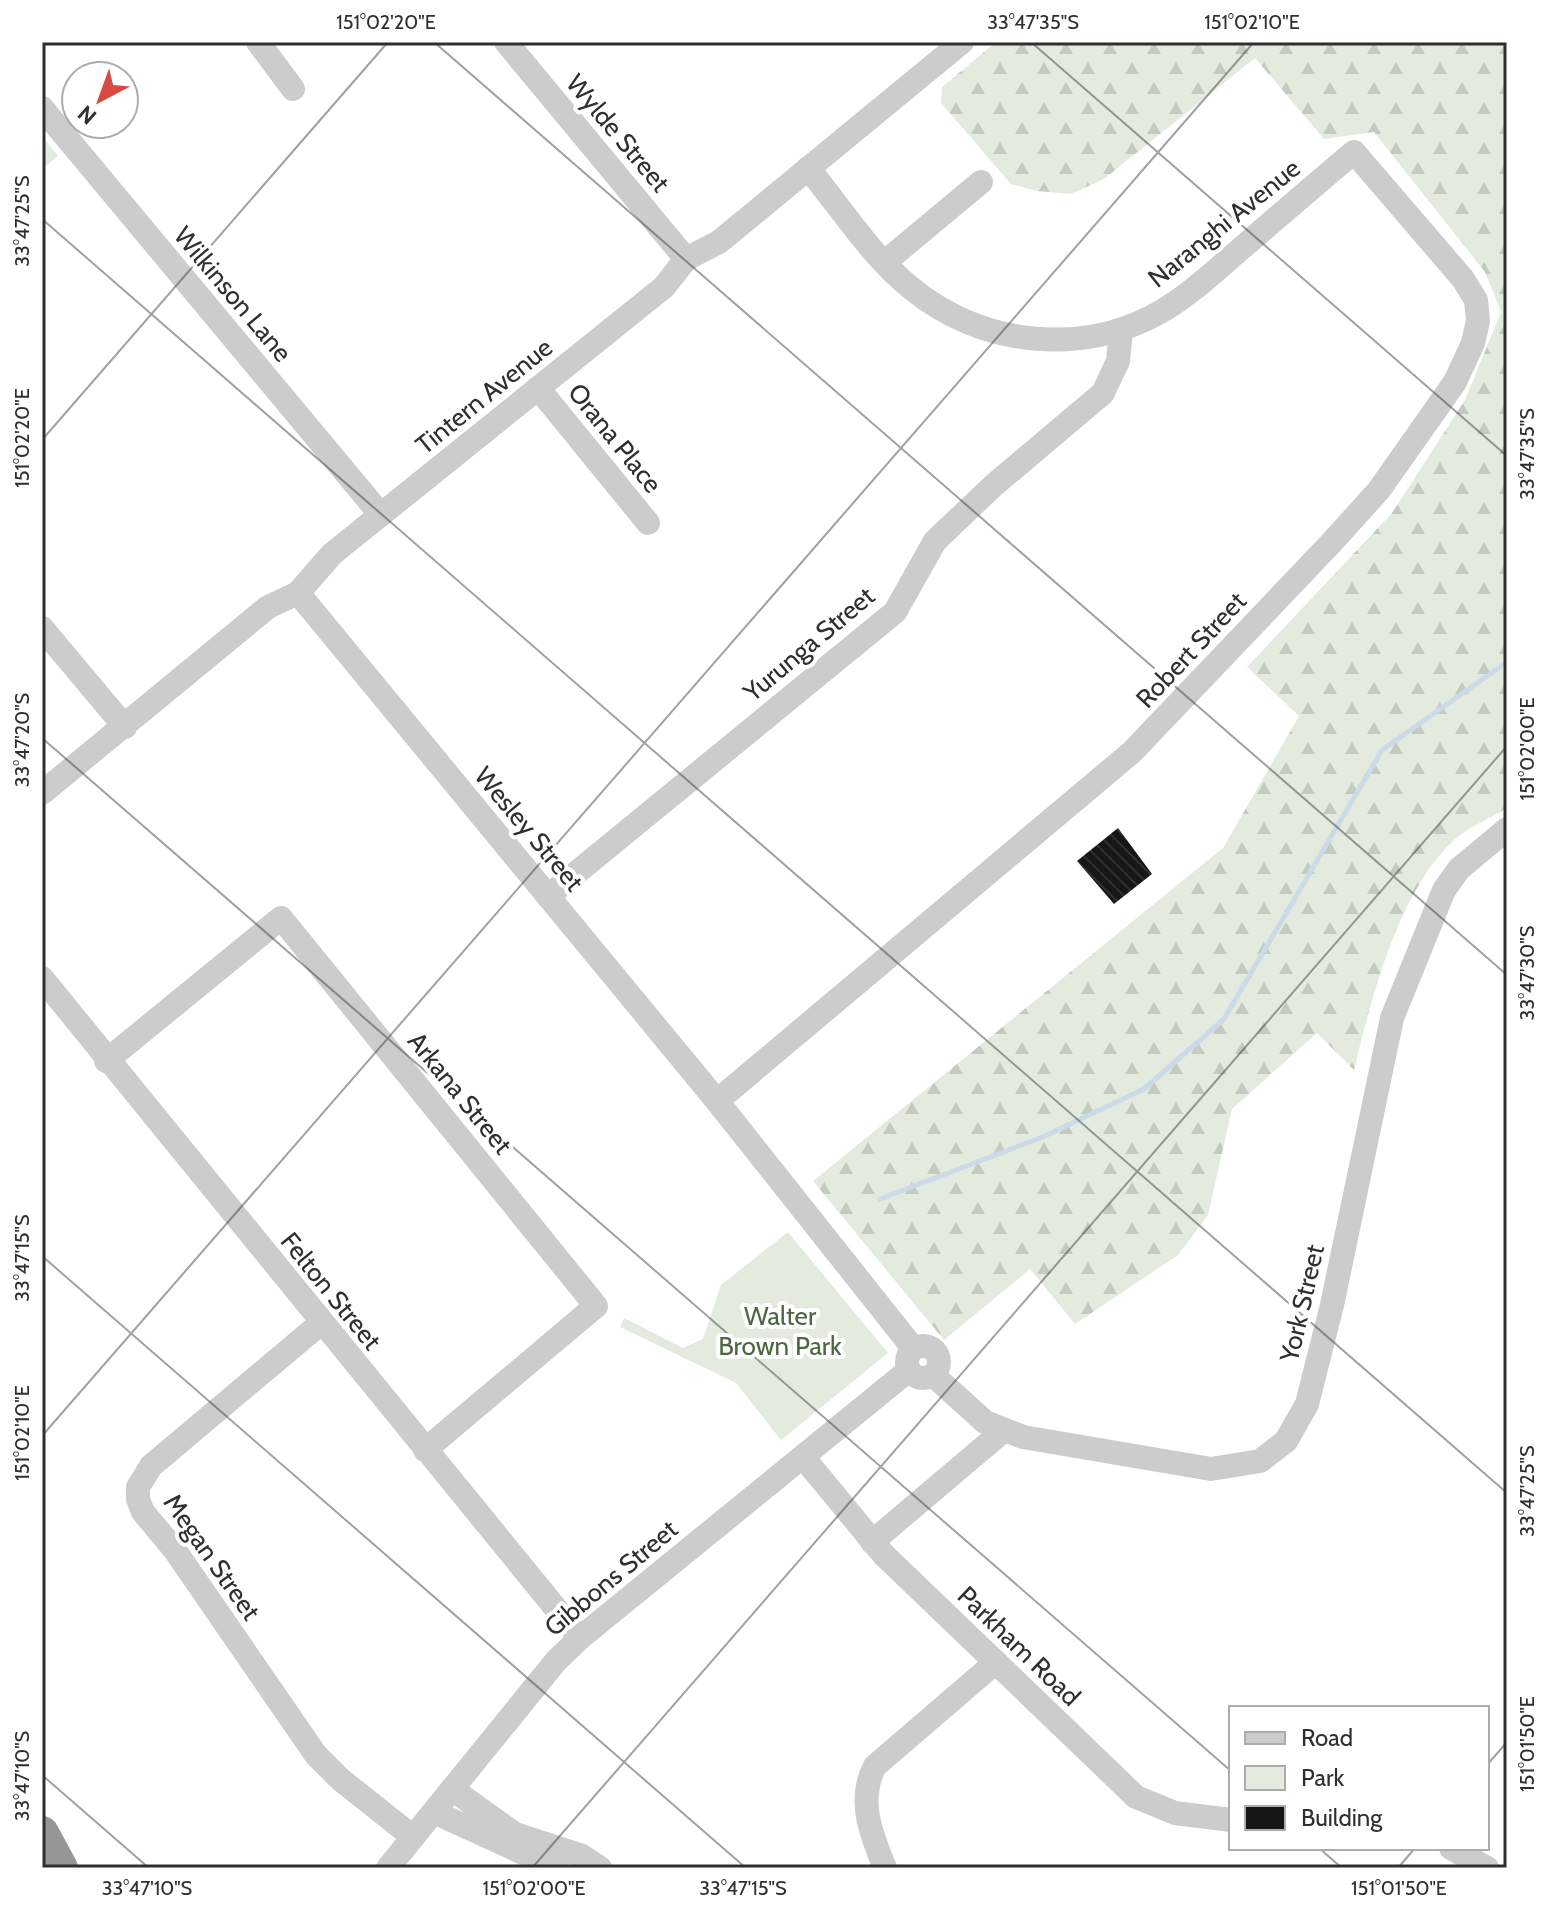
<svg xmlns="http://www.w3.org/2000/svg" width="1549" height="1910" viewBox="0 0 1549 1910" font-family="Cabin,sans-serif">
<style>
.forest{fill:url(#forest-firs)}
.park{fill:#e3ebde}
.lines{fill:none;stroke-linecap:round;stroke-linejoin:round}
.stream{stroke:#cbd9e9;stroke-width:5}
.building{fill:url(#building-back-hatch)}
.minor{stroke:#ccc;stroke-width:24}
.highway{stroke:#969696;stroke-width:34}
.ticks{fill:none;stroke:#2f2f2f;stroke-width:2;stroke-opacity:0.45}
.labels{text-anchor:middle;stroke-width:8;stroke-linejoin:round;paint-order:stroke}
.street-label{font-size:26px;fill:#2f2f2f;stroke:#fff}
.park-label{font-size:26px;fill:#4c673f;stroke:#fff}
.neatline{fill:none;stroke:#2f2f2f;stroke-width:3}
.ticks-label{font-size:20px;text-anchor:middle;fill:#2f2f2f}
</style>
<defs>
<pattern id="forest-firs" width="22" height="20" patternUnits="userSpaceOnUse" patternTransform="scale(2)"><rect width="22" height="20" fill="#e3ebde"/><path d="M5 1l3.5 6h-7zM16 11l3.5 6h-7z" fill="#c3cabf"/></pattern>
<pattern id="building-back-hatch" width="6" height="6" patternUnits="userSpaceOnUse" patternTransform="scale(2)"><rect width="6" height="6" fill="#161616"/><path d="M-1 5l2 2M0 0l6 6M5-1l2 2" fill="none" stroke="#303030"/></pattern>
</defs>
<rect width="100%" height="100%" fill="#fff"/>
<!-- forest -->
<path class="forest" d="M996,42h511v766c-17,10 -38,19 -53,32 -55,50 -83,159 -100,230l-37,-37 -85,76 -24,106 -30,40 -103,69 -45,-55 -86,71 -131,-159 410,-333 76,-132 -52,-49 145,-154 73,-113 36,-88 -16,-40 -111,-140 -50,7 -69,-81 -151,121 -33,15 -34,-3 -26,-7 -70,-81 1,-16z"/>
<!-- park -->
<g class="park">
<polygon points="42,136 58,156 42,169"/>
<polygon points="788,1232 888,1353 781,1440 736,1383 620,1327 624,1318 683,1348 703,1339 721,1285"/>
</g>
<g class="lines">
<!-- stream -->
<polyline class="stream" points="880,1199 1045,1136 1144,1089 1224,1019 1382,750 1507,662"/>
</g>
<!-- building -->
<polygon class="building" points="1118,828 1152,874 1114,904 1077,861"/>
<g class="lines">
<!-- minor -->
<g class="minor">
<polyline points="258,42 293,89"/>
<polyline points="506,42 686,259"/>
<polyline points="42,108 381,515"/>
<polyline points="885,262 981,182"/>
<polyline points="538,388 648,523"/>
<polyline points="298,593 717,1101 913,1348"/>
<polyline points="42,628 125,727"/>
<polyline points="42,793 268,607 298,593 332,554 664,287 686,259 719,242 962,42"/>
<polyline points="548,896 895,612 935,541 994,485 1103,393 1118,361 1121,330"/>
<polyline points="42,978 580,1638"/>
<polyline points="106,1061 281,918 596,1306 425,1450"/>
<path d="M717,1101l415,-349 201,-211 46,-51 76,-108 18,-39 5,-22 -2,-21 -13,-21 -109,-127c-37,31 -74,63 -111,95 -26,22 -52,47 -81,64 -79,46 -181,35 -251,-23 -40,-32 -70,-80 -103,-120"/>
<polyline points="321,1323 151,1466 138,1487 138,1499 143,1512 174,1549 316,1755 340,1779 413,1837"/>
<circle cx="923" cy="1362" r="16"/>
<polyline points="933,1375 985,1422 1023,1437 1211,1469 1260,1461 1286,1441 1307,1404 1332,1305 1392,1018 1444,890 1459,869 1507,829"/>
<polyline points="803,1457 884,1555 1136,1797 1175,1813 1231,1820"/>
<polyline points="872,1542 1003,1431"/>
<polyline points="452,1789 515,1834 582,1856 600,1868"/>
<polyline points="434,1812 556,1868"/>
<polyline points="1451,1848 1487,1868"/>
<polyline points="388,1868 556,1661 580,1638 909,1370"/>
<path d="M885,1868c-14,-34 -28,-68 -10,-102l121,-104"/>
</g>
<!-- highway -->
<polyline class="highway" points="42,1833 61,1868"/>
</g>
<!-- ticks -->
<path class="ticks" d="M434,42l1073,933M1031,42l476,414M42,219l1465,1274M42,440l346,-398M42,738l1189,1033M42,1256l704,612M42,1436l1212,-1394M1487,1765l20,-23M42,1775l107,93M1319,1848l23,20M532,1868l975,-1122M1398,1868l17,-20"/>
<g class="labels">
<!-- street labels -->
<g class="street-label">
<text transform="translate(618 133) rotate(50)" y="9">Wylde Street</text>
<text transform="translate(1224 223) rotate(-39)" y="9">Naranghi Avenue</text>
<text transform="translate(233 294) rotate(50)" y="9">Wilkinson Lane</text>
<text transform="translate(484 396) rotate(-39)" y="9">Tintern Avenue</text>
<text transform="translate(615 438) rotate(51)" y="9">Orana Place</text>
<text transform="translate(809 644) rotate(-40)" y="9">Yurunga Street</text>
<text transform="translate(1191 650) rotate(-47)" y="9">Robert Street</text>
<text transform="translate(529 829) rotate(50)" y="9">Wesley Street</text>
<text transform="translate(460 1093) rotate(51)" y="9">Arkana Street</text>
<text transform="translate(331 1291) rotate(51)" y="9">Felton Street</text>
<text transform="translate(1302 1303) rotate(-77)" y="9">York Street</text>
<text transform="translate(212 1557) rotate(55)" y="9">Megan Street</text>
<text transform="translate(611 1578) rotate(-40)" y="9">Gibbons Street</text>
<text transform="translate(1019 1646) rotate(44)" y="9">Parkham Road</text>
</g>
<!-- park labels -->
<g class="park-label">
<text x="780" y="1325">Walter<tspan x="780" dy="30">Brown Park</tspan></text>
</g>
</g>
<!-- border -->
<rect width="1549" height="1910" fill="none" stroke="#ffffff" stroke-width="88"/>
<!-- legend -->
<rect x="1229" y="1706" width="260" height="144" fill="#ffffff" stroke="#acacac" stroke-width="2"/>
<rect x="1245" y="1732" width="40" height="12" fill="#cccccc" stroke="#acacac" stroke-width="2"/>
<text x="1301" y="1746" font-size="24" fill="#2f2f2f">Road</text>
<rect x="1245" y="1766" width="40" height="24" fill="#e3ebde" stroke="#acacac" stroke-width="2"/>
<text x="1301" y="1786" font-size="24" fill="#2f2f2f">Park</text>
<rect x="1245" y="1806" width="40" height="24" fill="#161616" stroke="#acacac" stroke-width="2"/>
<text x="1301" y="1826" font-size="24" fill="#2f2f2f">Building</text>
<!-- north arrow -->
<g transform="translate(100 100) rotate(221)"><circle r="38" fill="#ffffff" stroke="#acacac" stroke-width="2"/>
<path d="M0-6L14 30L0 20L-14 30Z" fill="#d74a3f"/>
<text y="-12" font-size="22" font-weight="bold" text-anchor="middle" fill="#2f2f2f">N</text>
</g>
<rect x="44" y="44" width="1461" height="1822" class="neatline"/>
<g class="ticks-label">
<text x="386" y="29">151°02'20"E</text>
<text x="1033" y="29">33°47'35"S</text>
<text x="1252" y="29">151°02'10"E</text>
<text transform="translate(22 221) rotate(-90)" y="7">33°47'25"S</text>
<text transform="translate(22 438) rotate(-90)" y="7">151°02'20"E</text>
<text transform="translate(1527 454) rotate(-90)" y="7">33°47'35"S</text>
<text transform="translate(22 740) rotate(-90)" y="7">33°47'20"S</text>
<text transform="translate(1527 749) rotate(-90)" y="7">151°02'00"E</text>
<text transform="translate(1527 973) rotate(-90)" y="7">33°47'30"S</text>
<text transform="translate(22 1258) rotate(-90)" y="7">33°47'15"S</text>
<text transform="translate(22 1433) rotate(-90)" y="7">151°02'10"E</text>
<text transform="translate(1527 1491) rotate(-90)" y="7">33°47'25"S</text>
<text transform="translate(1527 1744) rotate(-90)" y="7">151°01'50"E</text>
<text transform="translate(22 1776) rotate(-90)" y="7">33°47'10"S</text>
<text x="147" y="1895">33°47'10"S</text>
<text x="534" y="1895">151°02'00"E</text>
<text x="743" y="1895">33°47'15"S</text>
<text x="1399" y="1895">151°01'50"E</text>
</g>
</svg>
